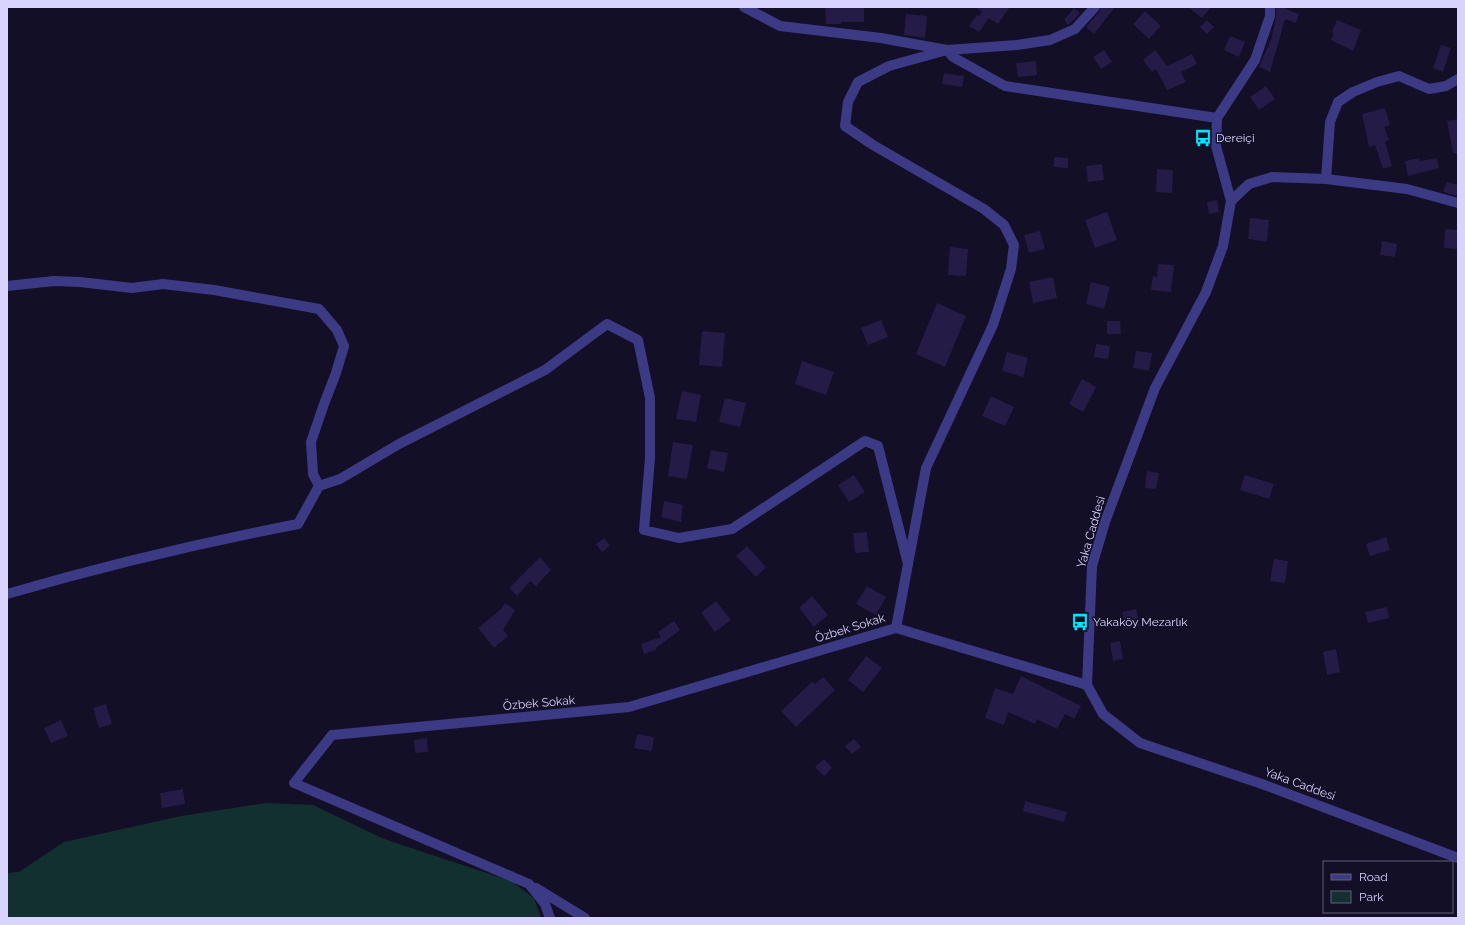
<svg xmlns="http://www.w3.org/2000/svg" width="1465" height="925" viewBox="0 0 1465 925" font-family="Raleway,sans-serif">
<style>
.green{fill:#12302f}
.building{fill:#241b47}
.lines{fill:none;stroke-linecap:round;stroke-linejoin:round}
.minor{stroke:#3d3a85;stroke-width:10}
.labels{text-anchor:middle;stroke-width:3;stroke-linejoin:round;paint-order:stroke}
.poi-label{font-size:12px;fill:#d9d4ff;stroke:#130f26;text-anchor:start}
.street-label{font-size:12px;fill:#d9d4ff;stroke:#130f26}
</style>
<rect width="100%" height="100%" fill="#130f26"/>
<!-- green -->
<polygon class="green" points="266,803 313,805 384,839 511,881 534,898 541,918 7,918 7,873 19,872 64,842 181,816"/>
<!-- building -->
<g class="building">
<polygon points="825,7 864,7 864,22 841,22 841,24 826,24"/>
<polygon points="975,7 1010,7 998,24 989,18 979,32 969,26 977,15 979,16 982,12"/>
<polygon points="1101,7 1115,7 1094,34 1086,27 1100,11"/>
<polygon points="1188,7 1211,7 1202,18"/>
<polygon points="1276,7 1286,7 1286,9 1299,14 1296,23 1285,19 1270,72 1259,67 1272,37 1276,16"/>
<polygon points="1074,8 1080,13 1068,25 1064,20"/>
<polygon points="1145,11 1161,26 1149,39 1133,24"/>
<polygon points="906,14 927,16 925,38 904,35"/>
<polygon points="1207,20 1214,27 1207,34 1200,27"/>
<polygon points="1337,20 1361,30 1353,51 1331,40 1334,34 1332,32"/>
<polygon points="1230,36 1245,42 1239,57 1224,50"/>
<polygon points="1441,45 1451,48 1443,72 1433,68"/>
<polygon points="1104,50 1112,62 1101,69 1093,57"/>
<polygon points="1155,50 1167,66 1192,54 1197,64 1181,72 1186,82 1167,90 1156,69 1152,72 1143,60"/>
<polygon points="1036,61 1037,75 1018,77 1016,63"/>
<polygon points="944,73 964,76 962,87 942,84"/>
<polygon points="1266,86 1275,99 1259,110 1250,97"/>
<polygon points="1385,108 1390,125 1384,127 1389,140 1385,142 1392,166 1383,169 1375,145 1369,147 1362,114"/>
<polygon points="1458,119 1458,153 1453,153 1447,121"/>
<polygon points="1054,157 1068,158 1068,168 1054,167"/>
<polygon points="1419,158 1420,161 1437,158 1439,168 1408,176 1405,161"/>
<polygon points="1102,164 1104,180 1088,182 1086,166"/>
<polygon points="1157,169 1173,170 1172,193 1156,192"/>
<polygon points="1447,182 1458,185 1458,196 1443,192"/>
<polygon points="1217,200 1219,212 1209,214 1207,202"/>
<polygon points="1107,212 1117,240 1095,248 1085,220"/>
<polygon points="1250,218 1269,220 1267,242 1248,239"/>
<polygon points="1445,229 1458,230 1458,249 1444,248"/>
<polygon points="1040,231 1045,249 1029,253 1024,235"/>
<polygon points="1382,241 1397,244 1395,257 1380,255"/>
<polygon points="950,247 968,249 966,276 948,275"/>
<polygon points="1158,264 1174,265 1171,292 1151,290 1153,276 1157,277"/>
<polygon points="1053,277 1057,298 1033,303 1029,282"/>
<polygon points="1091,282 1110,287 1104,309 1086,304"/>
<polygon points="937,303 966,316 945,367 916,354"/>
<polygon points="881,320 888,337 868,345 861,328"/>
<polygon points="1107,321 1120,321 1121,334 1107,334"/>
<polygon points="702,331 725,333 722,367 699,365"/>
<polygon points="1096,344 1110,346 1108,359 1094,357"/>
<polygon points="1136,351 1152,353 1149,371 1133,368"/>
<polygon points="1007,352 1028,358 1023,377 1002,371"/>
<polygon points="802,361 834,372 826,395 795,384"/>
<polygon points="1082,379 1096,387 1083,412 1069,404"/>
<polygon points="682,391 701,395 696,422 676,419"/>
<polygon points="991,396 1014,407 1005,426 982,416"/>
<polygon points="725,398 746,403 740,427 719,422"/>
<polygon points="673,442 693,445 687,479 668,476"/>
<polygon points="711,450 728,453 724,472 707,468"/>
<polygon points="1147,471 1159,473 1156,489 1145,488"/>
<polygon points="854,475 865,492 849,502 838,485"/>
<polygon points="1245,475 1274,484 1269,499 1240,490"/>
<polygon points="664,501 683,505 681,522 661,517"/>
<polygon points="867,532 869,552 855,553 853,533"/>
<polygon points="1386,537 1390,550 1370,556 1366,544"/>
<polygon points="604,538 610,546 602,552 596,544"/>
<polygon points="747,546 766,567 756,577 736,556"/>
<polygon points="540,557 551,570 536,586 530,581 517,596 509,588"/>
<polygon points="1274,559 1288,561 1285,583 1270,581"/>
<polygon points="867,586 886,597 876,615 856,604"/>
<polygon points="812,596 828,615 814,627 799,608"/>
<polygon points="716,601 731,620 715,632 701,613"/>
<polygon points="505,603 515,610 503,630 508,636 494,648 478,628 500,610"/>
<polygon points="1387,607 1389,618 1368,623 1365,612"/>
<polygon points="1136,609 1140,626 1126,629 1122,612"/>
<polygon points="674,621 680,630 656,648 656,650 644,654 641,644 661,637 658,632"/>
<polygon points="1120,641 1123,659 1113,661 1110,643"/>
<polygon points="1336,649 1340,672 1327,675 1323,652"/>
<polygon points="866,656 882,668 863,692 848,680"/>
<polygon points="1021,676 1081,706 1074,719 1065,714 1057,729 1037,719 1035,724 1008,712 1004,725 985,718 995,688 1013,694"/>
<polygon points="823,677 835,690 796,727 781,711 812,682 815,684"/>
<polygon points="106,704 112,724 99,728 93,708"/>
<polygon points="61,720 68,736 51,743 44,728"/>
<polygon points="637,734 654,737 652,751 634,748"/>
<polygon points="427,738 428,752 415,753 414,740"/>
<polygon points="854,739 861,747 852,754 845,746"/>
<polygon points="824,759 832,768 824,776 815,767"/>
<polygon points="183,789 185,804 162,808 160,793"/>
<polygon points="1025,801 1067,812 1064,822 1023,811"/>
</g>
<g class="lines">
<!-- minor -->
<g class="minor">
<polyline points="744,7 780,26 881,38 947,50 953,57 1005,86 1217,118"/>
<polyline points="1270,7 1270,16 1255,60 1217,118 1216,146 1231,201 1223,246 1206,292 1155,388 1105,522 1092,566 1087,685 1103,714 1140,743 1262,784 1458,858"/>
<polyline points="1326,179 1330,122 1338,102 1353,92 1377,82 1399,76 1429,89 1446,86 1458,79"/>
<polyline points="1231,201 1249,184 1272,177 1326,179 1407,189 1458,203"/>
<polyline points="7,286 54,281 80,282 132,288 163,284 214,290 319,309 337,330 344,346 336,373 324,404 311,442 313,474 319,486 340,479 399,444 545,370 607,324 638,340 650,398 650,458 644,530 679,538 732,529 865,441 878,446 908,564"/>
<path d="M7,594c96,-28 193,-51 291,-70l21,-38"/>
<polyline points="896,628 926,468 993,325 1011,269 1014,245 1004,225 984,209 873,145 845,126 848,102 858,82 889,66 947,50 1017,45 1050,40 1075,29 1095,7"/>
<polyline points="536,888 585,918"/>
<polyline points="550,918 545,904 529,884 294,783 332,735 629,707 896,628 1087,685"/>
</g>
</g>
<!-- icons -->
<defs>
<g id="bus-bare" transform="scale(1.38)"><path d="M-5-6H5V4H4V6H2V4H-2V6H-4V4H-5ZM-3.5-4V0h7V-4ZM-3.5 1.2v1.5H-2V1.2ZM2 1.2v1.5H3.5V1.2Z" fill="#00e5ff" stroke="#130f26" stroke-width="2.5" paint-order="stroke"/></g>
</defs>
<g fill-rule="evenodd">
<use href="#bus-bare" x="1203" y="138"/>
<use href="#bus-bare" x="1080" y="622"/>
</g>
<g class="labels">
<!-- poi labels -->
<g class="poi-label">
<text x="1216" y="142">Dereiçi</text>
<text x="1093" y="626">Yakaköy Mezarlık</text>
</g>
<!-- street labels -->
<g class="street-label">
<text transform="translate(1091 532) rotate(-74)" y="4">Yaka Caddesi</text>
<text transform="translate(850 628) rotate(-17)" y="4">Özbek Sokak</text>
<text transform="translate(539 703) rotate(-5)" y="4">Özbek Sokak</text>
<text transform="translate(1300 784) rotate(20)" y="4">Yaka Caddesi</text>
</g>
</g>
<!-- border -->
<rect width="1465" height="925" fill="none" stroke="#d9d4ff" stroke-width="16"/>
<!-- legend -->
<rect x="1323" y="861" width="130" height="52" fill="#130f26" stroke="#625e7d"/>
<rect x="1331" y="874" width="20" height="6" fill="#3d3a85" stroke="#625e7d"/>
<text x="1359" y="881" font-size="12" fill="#d9d4ff">Road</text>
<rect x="1331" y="891" width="20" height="12" fill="#12302f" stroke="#625e7d"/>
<text x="1359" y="901" font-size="12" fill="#d9d4ff">Park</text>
</svg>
